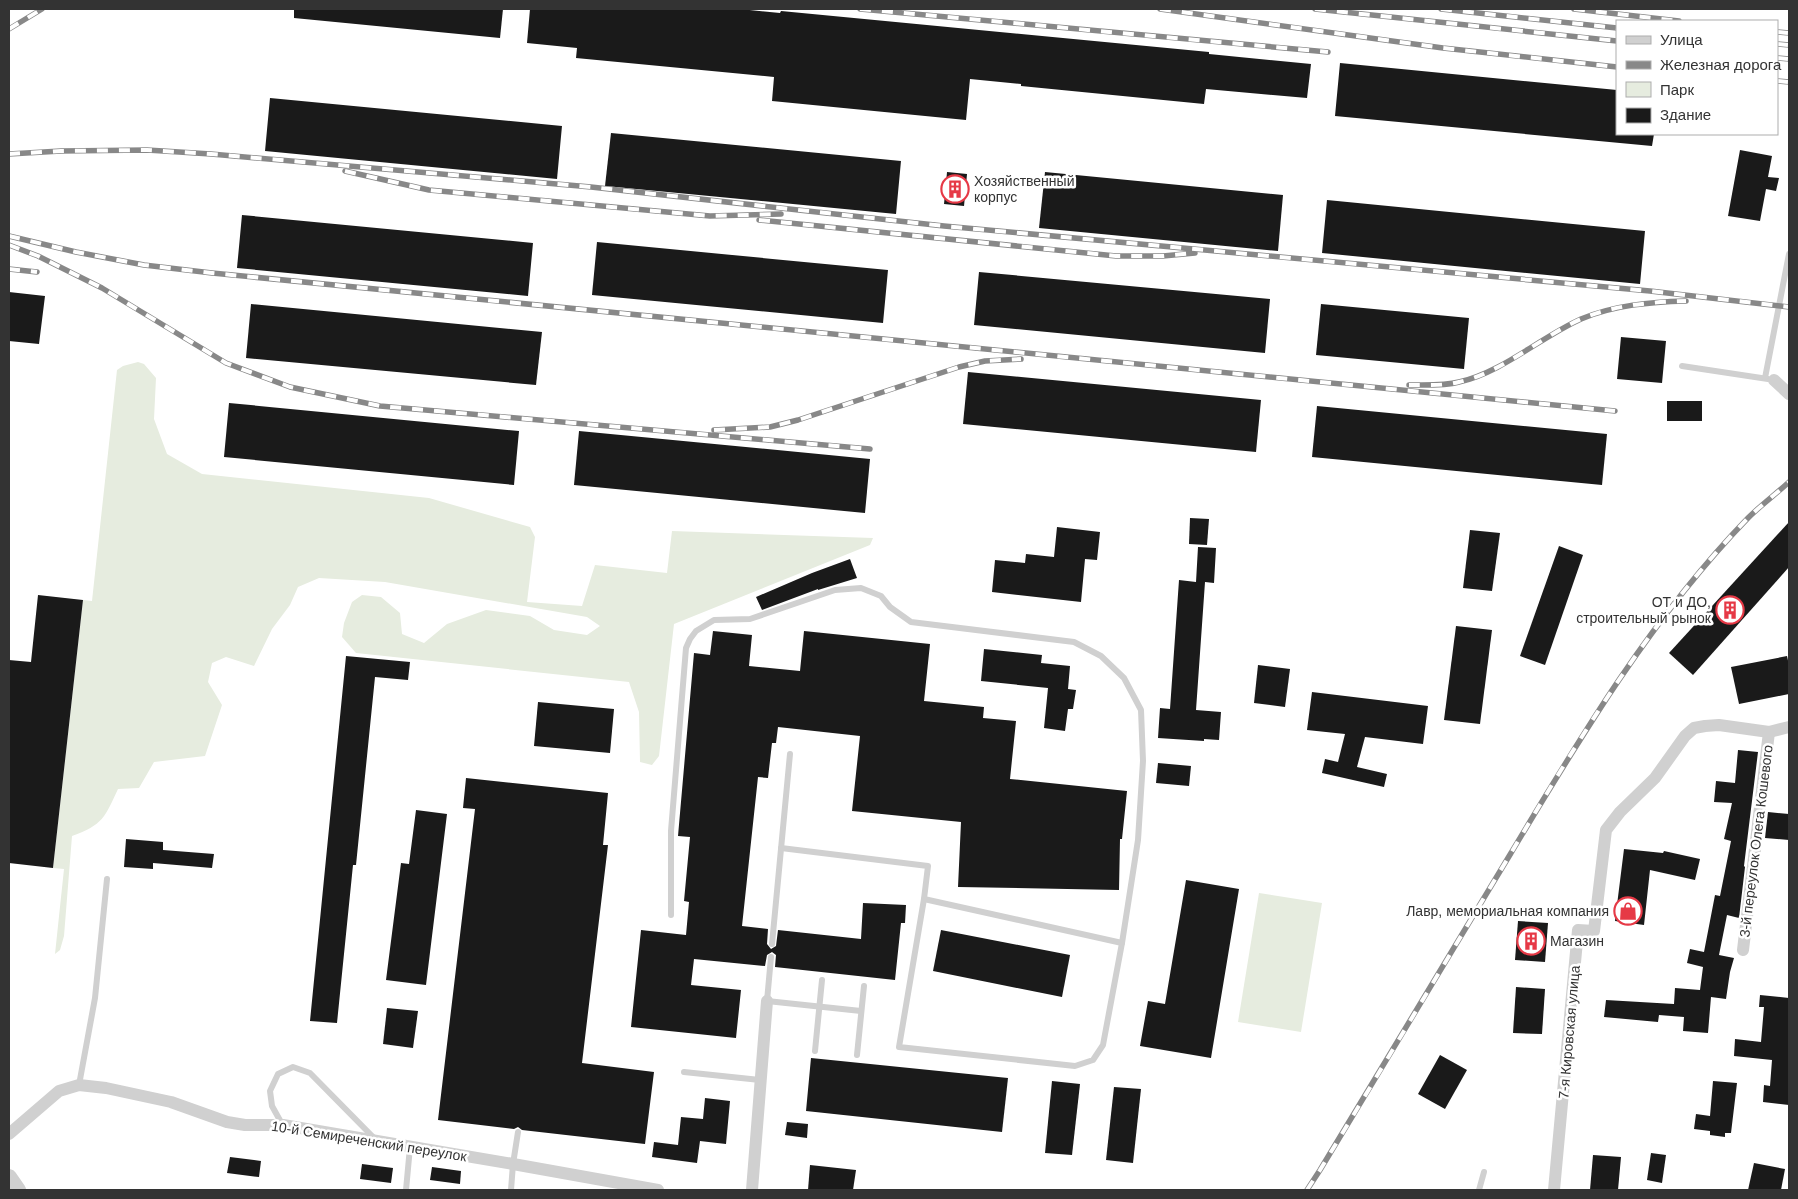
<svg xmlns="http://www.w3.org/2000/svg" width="1798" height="1199" viewBox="0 0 1798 1199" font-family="Arial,sans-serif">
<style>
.green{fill:#e6ecdf}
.building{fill:#1a1a1a}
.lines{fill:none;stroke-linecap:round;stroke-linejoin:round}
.service{stroke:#d0d0d0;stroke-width:6}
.minor{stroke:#d0d0d0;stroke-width:12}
.tertiary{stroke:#d0d0d0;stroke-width:16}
.rail-casing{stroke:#888;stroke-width:5.5}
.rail{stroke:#fff;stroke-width:4;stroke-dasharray:11;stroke-linecap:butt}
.labels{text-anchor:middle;stroke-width:5;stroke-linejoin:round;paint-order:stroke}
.poi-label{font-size:14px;fill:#333;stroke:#fff;text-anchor:start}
.street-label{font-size:14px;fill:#333;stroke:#fff}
</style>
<rect width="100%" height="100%" fill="#fff"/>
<!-- green -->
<g class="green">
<path d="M138,362l6,2 12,14 -2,41 13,35 35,20 227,24 101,29 5,10 -8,65 55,4 13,-41 72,8 5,-42 201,7 -3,7 -196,79 -15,132 -7,9 -12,-3 -1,-50 -10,-30 -273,-29 -14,-16 2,-14 8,-21 10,-7 19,2 19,16 2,21 22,9 23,-19 39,-14 44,6 24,14 33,5 13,-9 -13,-9 -202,-35 -66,-4 -21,9 -8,18 -18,24 -18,37 -28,-9 -14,6 -4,19 14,23 -17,51 -51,6 -15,26 -21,1c-13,28 -15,36 -46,47l-8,100 -4,14 -5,4 9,-85 -11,-1 30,-268 9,1 25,-231 6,-4z"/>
<polygon points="1259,893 1322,903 1301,1032 1238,1022"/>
</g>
<!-- building -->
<g class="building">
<polygon points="294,9 503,9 500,38 294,18"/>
<polygon points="530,9 740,9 780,13 781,11 1209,52 1209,54 1311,64 1307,98 1206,89 1204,104 1021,86 1021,84 970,79 966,120 772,101 774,77 576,58 577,48 527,43"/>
<polygon points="1340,63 1617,90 1617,134 1654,134 1652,146 1335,116"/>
<polygon points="270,98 562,126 557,179 265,151"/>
<polygon points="611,133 901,161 896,214 605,186"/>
<polygon points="1740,150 1772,156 1768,177 1779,178 1776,191 1766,189 1760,221 1728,216"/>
<polygon points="947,172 967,174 964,206 944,204"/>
<polygon points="1045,172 1283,195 1278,251 1039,228"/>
<polygon points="1327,200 1645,231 1640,284 1322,253"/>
<polygon points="242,215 533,243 528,296 237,268"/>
<polygon points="597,242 888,270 883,323 592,295"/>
<polygon points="979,272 1270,299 1265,353 974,325"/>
<polygon points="9,292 45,296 39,344 9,341"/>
<polygon points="251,304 542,332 536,385 246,358"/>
<polygon points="1321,304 1469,318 1464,369 1316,355"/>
<polygon points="1621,337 1666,341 1662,383 1617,379"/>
<polygon points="968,372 1261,400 1256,452 963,424"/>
<rect x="1667" y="401" width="35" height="20"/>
<polygon points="229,403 519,431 514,485 224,457"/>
<polygon points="1317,406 1607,434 1602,485 1312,457"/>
<polygon points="579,431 870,459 865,513 574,485"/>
<polygon points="1190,518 1209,519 1207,545 1189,544"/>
<polygon points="1789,522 1789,567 1693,675 1669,653"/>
<polygon points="1057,527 1100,532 1097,560 1085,559 1081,602 992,592 995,560 1025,563 1026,554 1054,557"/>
<polygon points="1470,530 1500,533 1492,591 1463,588"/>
<polygon points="1559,546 1583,555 1545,665 1520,656"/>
<polygon points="1198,547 1216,548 1214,583 1205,582 1196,710 1221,712 1219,740 1204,739 1204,741 1158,738 1160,708 1170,709 1179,580 1196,582"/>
<polygon points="850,559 857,578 818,590 818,589 762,610 756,597 812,573"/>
<polygon points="38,595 83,600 53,868 9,863 9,660 31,662"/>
<polygon points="1456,626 1492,630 1480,724 1444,720"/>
<polygon points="713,631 752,635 749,666 800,671 804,631 930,644 924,701 984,707 983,718 1016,721 1010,779 1127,791 1122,839 1120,839 1119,890 958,887 961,822 852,811 860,736 778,727 776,743 772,743 768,778 758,777 742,926 768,929 767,944 771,949 776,946 778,930 861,939 863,903 906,905 905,923 901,923 895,980 775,967 776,955 772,952 767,955 765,966 694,959 691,985 741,990 736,1038 631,1027 641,930 686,935 689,902 684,901 690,837 678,836 694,653 710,655"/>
<polygon points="984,649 1042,655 1041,663 1070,666 1068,689 1076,690 1073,709 1068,709 1065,731 1044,728 1048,688 981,681"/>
<polygon points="346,656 410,662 408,680 375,677 356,865 353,865 337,1023 310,1021"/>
<polygon points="1787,656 1789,665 1789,694 1739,704 1731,667"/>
<polygon points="1258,665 1290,669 1285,707 1254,703"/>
<polygon points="1312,692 1428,706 1423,744 1365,737 1357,767 1387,774 1384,787 1322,773 1325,759 1338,762 1345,734 1307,730"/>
<polygon points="538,702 614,709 610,753 534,746"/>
<polygon points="1738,750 1758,752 1744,866 1745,867 1739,918 1727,915 1719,955 1734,958 1730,972 1726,999 1711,997 1708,1033 1683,1031 1684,1017 1659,1015 1658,1022 1604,1017 1606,1000 1674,1004 1675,988 1700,990 1703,967 1687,963 1690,949 1704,952 1715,895 1720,896 1731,841 1724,839 1732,803 1714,802 1716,781 1735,783"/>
<polygon points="1158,763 1191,766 1189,786 1156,783"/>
<polygon points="466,778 608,793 603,845 608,845 582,1063 654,1072 645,1144 522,1130 518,1127 514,1129 438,1120 475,809 463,808"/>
<polygon points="416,810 447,814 426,985 386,980 401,863 409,864"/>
<polygon points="1768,812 1789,814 1789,840 1765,838"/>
<polygon points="126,839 163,842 163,850 214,854 212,868 153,863 153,869 124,867"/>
<polygon points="1624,849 1663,853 1664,851 1700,859 1695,880 1650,870 1644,925 1615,921"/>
<polygon points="1186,880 1239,889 1211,1058 1140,1046 1148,1001 1165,1004"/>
<polygon points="1518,921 1548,923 1545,962 1515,960"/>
<polygon points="941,930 1070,955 1062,997 933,971"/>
<polygon points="1516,987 1545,989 1542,1034 1513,1033"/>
<polygon points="1760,995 1789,998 1789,1105 1763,1102 1764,1085 1770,1086 1772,1060 1734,1056 1735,1039 1761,1042 1764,1007 1759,1007"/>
<polygon points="387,1008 418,1011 413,1048 383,1044"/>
<polygon points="1440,1055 1467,1070 1445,1109 1418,1094"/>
<polygon points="811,1058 1008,1078 1002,1132 806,1111"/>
<polygon points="1052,1081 1080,1084 1072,1155 1045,1153"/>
<polygon points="1713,1081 1737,1083 1731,1133 1725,1133 1725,1137 1710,1135 1710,1131 1694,1129 1696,1114 1710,1116"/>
<polygon points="1114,1087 1141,1089 1133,1163 1106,1160"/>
<polygon points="705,1098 730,1101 726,1144 700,1141 697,1163 652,1157 654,1142 678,1145 681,1117 703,1119"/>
<polygon points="787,1122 808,1124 807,1138 785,1135"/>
<polygon points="1651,1153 1666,1155 1662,1183 1647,1180"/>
<polygon points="1593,1155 1621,1157 1618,1190 1590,1190"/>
<polygon points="230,1157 261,1161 259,1177 227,1173"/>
<polygon points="1754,1163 1785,1169 1781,1190 1748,1190"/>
<polygon points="362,1164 393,1168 391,1183 360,1179"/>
<polygon points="810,1165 856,1170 853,1190 808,1190"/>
<polygon points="432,1167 461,1171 460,1184 430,1180"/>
</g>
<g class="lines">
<!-- service -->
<g class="service">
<polyline points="1682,366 1768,379"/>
<polyline points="1765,378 1789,254"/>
<polyline points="924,899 1122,943"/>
<polyline points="671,915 671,831 686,648 690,639 696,631 714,620 750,619 835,590 861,588 881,596 890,607 911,622 1074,642 1101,656 1124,678 1141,710 1143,761 1138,840 1122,943 1103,1045 1093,1060 1075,1066 899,1047 924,899 928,866 781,848"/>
<polyline points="772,944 790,754"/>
<polyline points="771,957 767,1001 861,1011"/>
<polyline points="815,1051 822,980"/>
<polyline points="857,1055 864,986"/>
<polyline points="684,1072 760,1080"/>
<polyline points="79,1085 95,998 107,879"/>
<polyline points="282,1124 272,1106 270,1091 278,1074 293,1067 310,1073 375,1139"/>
<polyline points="406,1190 410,1147"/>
<polyline points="511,1190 513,1164 518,1132"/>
<polyline points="1479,1190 1484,1172"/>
</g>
<!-- minor -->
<g class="minor">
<polyline points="1774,380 1789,394"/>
<polyline points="1743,950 1769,732"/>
<polyline points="9,1134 59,1091 79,1085 106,1088 171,1102 227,1122 245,1125 283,1125 513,1164 658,1190"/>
<polyline points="752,1190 767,1001"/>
<polyline points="1554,1190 1578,930 1594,931 1606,830 1620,812 1655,778 1685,736 1694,728 1705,726 1719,725 1769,732 1789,727"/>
</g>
<!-- tertiary -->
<polyline class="tertiary" points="9,1177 18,1190"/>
<!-- rail casing -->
<g class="rail-casing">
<g id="rail">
<polyline points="860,9 1328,52"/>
<polyline points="1160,9 1443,48 1617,67"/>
<polyline points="1315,9 1617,41"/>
<polyline points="1441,9 1617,28"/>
<polyline points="1574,9 1679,21"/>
<polyline points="9,29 42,9"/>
<polyline points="1777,32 1789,33"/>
<polyline points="1777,44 1789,45"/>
<polyline points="1777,58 1789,59"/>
<polyline points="1777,81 1789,82"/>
<polyline points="9,154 61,151 147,150 211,154 591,187 944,226 1650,291 1789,307"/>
<polyline points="345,171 429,190 710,216 781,214"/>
<polyline points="759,220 1116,256 1163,256 1195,253"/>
<polyline points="9,236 76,252 144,265 212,273 1615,411"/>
<polyline points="9,245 38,256 102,288 226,363 290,387 380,406 870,449"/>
<polyline points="9,269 37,272"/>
<path d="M1409,385c16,0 35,1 50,-3 42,-9 82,-45 122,-63 33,-14 70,-17 105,-18"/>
<polyline points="714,430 770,427 798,420 959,367 985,361 1021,359"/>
<path d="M1307,1190l13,-20c64,-105 127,-211 191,-317 70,-117 141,-236 237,-335 13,-13 28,-24 41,-36"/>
</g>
</g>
<!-- rail -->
<use href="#rail" class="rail"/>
</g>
<!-- icons -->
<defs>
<g id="building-ring" transform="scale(1.4375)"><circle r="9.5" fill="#fff" stroke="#e63946" stroke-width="1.5"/><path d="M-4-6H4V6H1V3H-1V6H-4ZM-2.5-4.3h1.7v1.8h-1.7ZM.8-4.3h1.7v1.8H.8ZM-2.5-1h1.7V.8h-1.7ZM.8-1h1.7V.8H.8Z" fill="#e63946"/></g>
<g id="shop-ring" transform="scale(1.4375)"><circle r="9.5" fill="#fff" stroke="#e63946" stroke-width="1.5"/><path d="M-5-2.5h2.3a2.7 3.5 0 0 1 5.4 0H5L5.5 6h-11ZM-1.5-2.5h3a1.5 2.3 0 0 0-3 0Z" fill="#e63946"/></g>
</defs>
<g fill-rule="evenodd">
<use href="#building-ring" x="955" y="189"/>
<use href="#building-ring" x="1730" y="610"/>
<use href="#shop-ring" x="1628" y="911"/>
<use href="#building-ring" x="1531" y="941"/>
</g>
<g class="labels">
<!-- poi labels -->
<g class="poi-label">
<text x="974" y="186">Хозяйственный<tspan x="974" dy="16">корпус</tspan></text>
<text x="1711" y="607" text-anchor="end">ОТ и ДО,<tspan x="1711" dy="16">строительный рынок</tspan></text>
<text x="1609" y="916" text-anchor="end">Лавр, мемориальная компания</text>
<text x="1550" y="946">Магазин</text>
</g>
<!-- street labels -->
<g class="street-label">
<text transform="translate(1756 841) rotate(-83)" y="5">3-й переулок Олега Кошевого</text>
<text transform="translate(1569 1032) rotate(-85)" y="5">7-я Кировская улица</text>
<text transform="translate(369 1141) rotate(9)" y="5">10-й Семиреченский переулок</text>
</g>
</g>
<!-- border -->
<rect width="1798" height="1199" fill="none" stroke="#333333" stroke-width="20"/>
<!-- legend -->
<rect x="1616" y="20" width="162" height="115" fill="#ffffff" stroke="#adadad"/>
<rect x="1626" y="36" width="25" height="8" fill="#d0d0d0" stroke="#adadad"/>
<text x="1660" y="45" font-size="15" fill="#333333">Улица</text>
<rect x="1626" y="61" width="25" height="8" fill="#888888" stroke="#adadad"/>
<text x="1660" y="70" font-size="15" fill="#333333">Железная дорога</text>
<rect x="1626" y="82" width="25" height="15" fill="#e6ecdf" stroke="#adadad"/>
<text x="1660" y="95" font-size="15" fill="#333333">Парк</text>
<rect x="1626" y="108" width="25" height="15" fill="#1a1a1a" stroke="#adadad"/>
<text x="1660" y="120" font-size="15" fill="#333333">Здание</text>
</svg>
